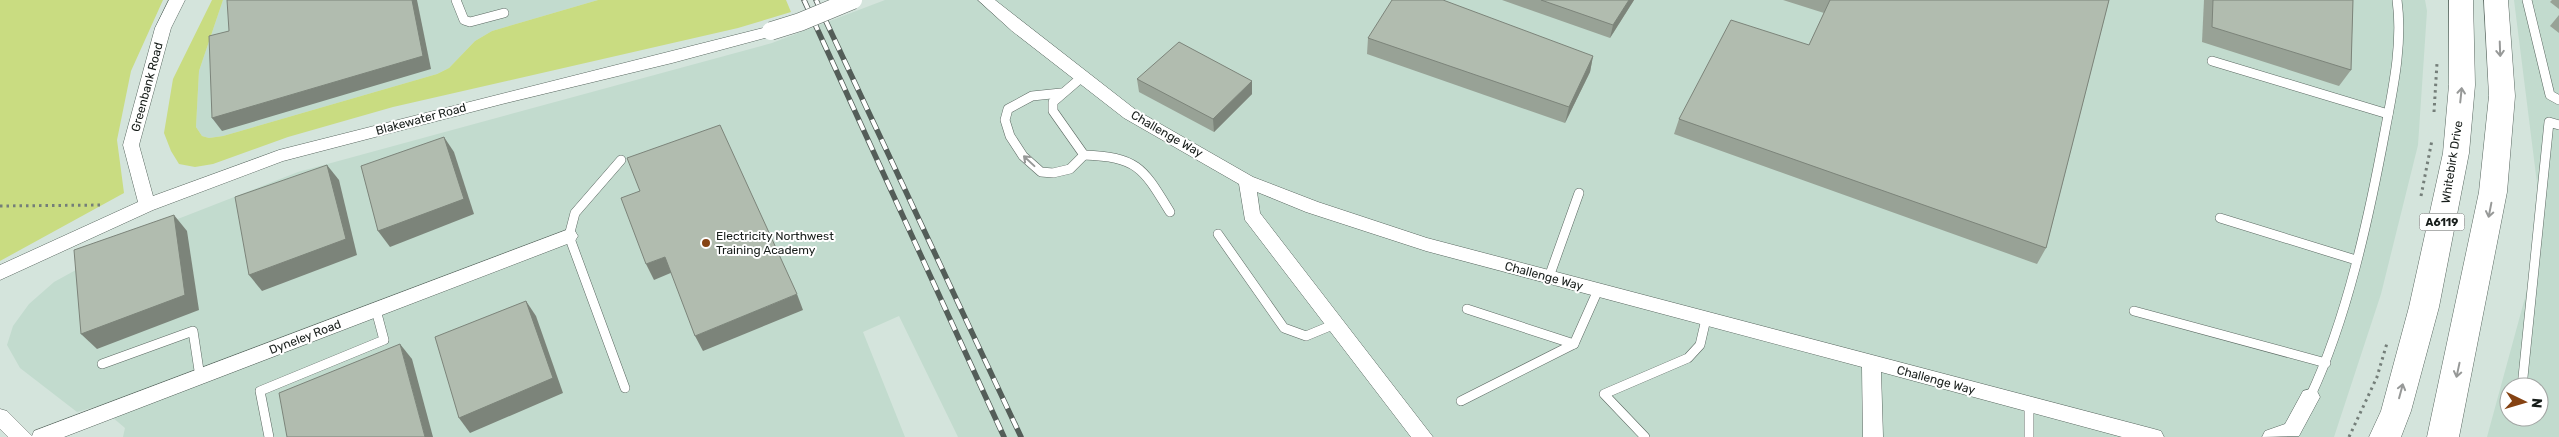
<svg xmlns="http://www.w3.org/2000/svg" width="2559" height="437" viewBox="0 0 2559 437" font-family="Rubik,sans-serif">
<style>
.built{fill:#c2dbce;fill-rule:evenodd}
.green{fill:#c9dc81}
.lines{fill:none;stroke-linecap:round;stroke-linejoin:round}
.service-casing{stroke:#5a6861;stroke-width:10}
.minor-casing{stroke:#5a6861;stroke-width:1}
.trunk-casing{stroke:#5a6861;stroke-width:1}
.path{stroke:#747e79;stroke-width:3;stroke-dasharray:2.5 4;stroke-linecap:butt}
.service{stroke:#fff;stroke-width:9}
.minor{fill:#fff;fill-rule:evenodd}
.trunk{fill:#fff;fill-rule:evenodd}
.rail-casing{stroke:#535d58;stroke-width:5.5}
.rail{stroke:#fff;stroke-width:4;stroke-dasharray:11;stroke-linecap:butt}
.minor-bridge-casing{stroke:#5a6861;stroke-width:19;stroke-linecap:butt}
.minor-bridge{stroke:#fff;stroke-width:18}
.wall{fill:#98a296}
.shaded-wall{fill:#7c847a}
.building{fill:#b1bcaf;stroke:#7c847a}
.oneway{stroke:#979998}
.poi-dot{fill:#854212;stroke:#fff;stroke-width:2}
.labels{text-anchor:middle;stroke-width:4;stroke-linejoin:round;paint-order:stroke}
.shield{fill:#fff;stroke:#5d615f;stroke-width:1}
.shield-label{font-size:11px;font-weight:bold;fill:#171d1a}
.street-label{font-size:12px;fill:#171d1a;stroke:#fff}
.poi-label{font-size:12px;fill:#171d1a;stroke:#fff;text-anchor:start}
</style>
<rect width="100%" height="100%" fill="#d4e4dc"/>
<!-- built -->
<g class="built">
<polygon points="223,0 598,0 492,31 475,41 449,68 437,74 223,136 209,138 202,136 196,127 199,71"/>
<polygon points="885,0 2425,0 2427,11 2418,145 2381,294 2334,437 958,437 899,316 863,332 905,437 123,437 125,428 99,406 77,412 20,368 7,345 13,326 29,304 54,282 147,231 298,172 772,43"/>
<path d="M2514,0h45v437h-72l42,-154 10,-84zM2509,387h30v30h-30z"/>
</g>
<!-- green -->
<g class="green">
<polygon points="0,0 163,0 131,71 117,140 124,193 0,261"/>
<polygon points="212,0 223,0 199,71 196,127 202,136 209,138 223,136 437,74 449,68 475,41 492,31 598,0 786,0 791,12 738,28 393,107 288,137 213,164 195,167 179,164 171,151 164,133 173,79"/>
</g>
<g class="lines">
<!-- service casing -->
<g class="service-casing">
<g id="service">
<polyline points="456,0 464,20 470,22 504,13"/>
<polyline points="2527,0 2550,95 2559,100"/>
<polyline points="2212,61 2388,114"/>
<polyline points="1082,77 1053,102 1053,111 1084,155"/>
<polyline points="1061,93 1032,96 1008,109 1005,120 1010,136 1023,156 1041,172 1053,173 1070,169 1084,155"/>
<path d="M1084,155c54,2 59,13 86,57"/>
<polyline points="621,160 575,213 569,236 625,388"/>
<polyline points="2220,218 2356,260"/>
<polyline points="1218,234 1284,328 1306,336 1335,324"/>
<polyline points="1549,277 1579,193"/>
<polyline points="1467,309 1574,344"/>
<polyline points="2134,311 2326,363"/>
<polyline points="102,364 193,331 200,377"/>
<polyline points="2522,387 2549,122 2559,125"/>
<path d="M2310,397c37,-78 59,-180 75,-266 8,-42 18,-88 12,-131"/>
<polyline points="1461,401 1574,344 1598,290"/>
<polyline points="2029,404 2029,437"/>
<polyline points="269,437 260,391 384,340 376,310"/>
<polyline points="1645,437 1604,394 1688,358 1700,345 1706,319"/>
</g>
</g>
<!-- minor casing -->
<g class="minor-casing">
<g id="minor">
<polygon points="169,0 185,0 171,28 139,145 153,196 279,150 771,26 779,31 776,35 672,63 502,104 283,161 153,210 0,280 0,265 138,202 123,145 155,28"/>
<polygon points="978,0 995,0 1136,110 1253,177 1318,202 1427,238 2154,429 2161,431 2164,437 2122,437 1881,372 1883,437 1863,437 1862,367 1426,251 1306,212 1257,192 1260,213 1433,437 1411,437 1245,220 1239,184 1124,118 1012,31"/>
<polygon points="569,229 575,231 578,236 575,241 64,437 8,437 0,429 0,409 7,411 32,436 34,431"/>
<polygon points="2310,389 2317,391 2320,397 2299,436 2262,437 2265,431 2285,424 2303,391"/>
</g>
</g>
<!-- trunk casing -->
<g class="trunk-casing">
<g id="trunk">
<polygon points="2449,0 2473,0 2475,85 2469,153 2439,307 2411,411 2401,437 2369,437 2381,411 2409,307 2443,153 2449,85"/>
<polygon points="2484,0 2508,0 2515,96 2507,192 2459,437 2427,437 2479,192 2489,96"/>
</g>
</g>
<!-- path -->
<g class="path">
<polyline points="2434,112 2437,63"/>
<polyline points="2421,196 2432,140"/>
<polyline points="0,206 104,205"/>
<polyline points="2349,437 2377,377 2387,343"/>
</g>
<!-- service -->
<use href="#service" class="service"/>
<!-- minor -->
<use href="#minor" class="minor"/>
<!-- trunk -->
<use href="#trunk" class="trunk"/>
<!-- rail casing -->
<g class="rail-casing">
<g id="rail">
<polyline points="804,0 1004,437"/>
<polyline points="816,0 1021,437"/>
</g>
</g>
<!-- rail -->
<use href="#rail" class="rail"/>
<!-- minor-bridge casing -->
<g class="minor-bridge-casing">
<polyline id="minor-bridge" points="771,31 800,22 853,0"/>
</g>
<!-- minor-bridge -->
<use href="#minor-bridge" class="minor-bridge"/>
</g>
<!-- wall -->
<g class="wall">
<polygon points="1502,0 1634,0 1610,38"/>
<polygon points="1783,0 2109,0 2046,248 2037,264 1674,134 1679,119 1809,45 1824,13"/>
<polygon points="2204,0 2353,0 2351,70 2339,86 2202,42"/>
<polygon points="2552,0 2559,0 2559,9 2550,2"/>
<polygon points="2559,15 2559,33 2550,26"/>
<polygon points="1368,38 1593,56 1590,72 1565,123 1367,54"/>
<polygon points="1137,79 1252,94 1214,132 1139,92"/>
</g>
<!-- shaded-wall -->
<g class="shaded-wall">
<polygon points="412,0 417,0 431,69 222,131 212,118"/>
<polygon points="1629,0 1634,0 1610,38 1613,25"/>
<polygon points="1593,56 1590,72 1565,123 1569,107"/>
<polygon points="1252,81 1252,94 1214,132 1213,119"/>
<polygon points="444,137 454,152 474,214 390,247 378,231"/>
<polygon points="327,165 339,180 357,255 262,291 249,275"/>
<polygon points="174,215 187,231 199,310 97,349 81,334"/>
<polygon points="665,257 673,272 654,280 646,264"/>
<polygon points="797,294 803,310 703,351 695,336"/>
<polygon points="526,301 536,316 563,393 470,433 459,418"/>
<polygon points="400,344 412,359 433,437 425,437"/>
</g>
<!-- building -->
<g class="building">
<polygon points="227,0 412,0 423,56 212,118 209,36 229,31"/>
<polygon points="1392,0 1443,0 1593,56 1569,107 1368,38"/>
<polygon points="1541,0 1629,0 1613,25"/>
<polygon points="1830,0 2109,0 2046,248 1679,119 1731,20 1809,45"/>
<polygon points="2213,0 2353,0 2351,70 2212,27"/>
<polygon points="1179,42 1252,81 1213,119 1137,79"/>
<polygon points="720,125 797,294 695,336 665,257 646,264 621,198 640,191 627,158"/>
<polygon points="444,137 464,199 378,231 361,166"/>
<polygon points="327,165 346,239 249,275 235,197"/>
<polygon points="174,215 185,295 81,334 74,250"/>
<polygon points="526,301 553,378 459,418 435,337"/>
<polygon points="400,344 425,437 287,437 279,393"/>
</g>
<!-- one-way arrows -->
<defs><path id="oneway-shaft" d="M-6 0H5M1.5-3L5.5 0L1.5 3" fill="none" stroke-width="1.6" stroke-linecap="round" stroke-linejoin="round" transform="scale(1.25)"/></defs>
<g class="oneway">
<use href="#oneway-shaft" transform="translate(2500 49) rotate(88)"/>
<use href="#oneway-shaft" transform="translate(2461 95) rotate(-84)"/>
<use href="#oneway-shaft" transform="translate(1029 161) rotate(-137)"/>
<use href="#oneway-shaft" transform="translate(2490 210) rotate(101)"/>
<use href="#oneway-shaft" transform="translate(2458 370) rotate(102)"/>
<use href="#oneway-shaft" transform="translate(2401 391) rotate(-75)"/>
</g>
<!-- markers -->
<circle class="poi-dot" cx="706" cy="243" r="5"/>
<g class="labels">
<!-- shield labels -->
<rect class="shield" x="2419.5" y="213.5" width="45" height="17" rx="4"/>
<g class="shield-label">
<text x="2442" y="226">A6119</text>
</g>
<!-- street labels -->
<g class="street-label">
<text transform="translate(147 87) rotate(-75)" y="4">Greenbank Road</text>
<text transform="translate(421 119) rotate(-15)" y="4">Blakewater Road</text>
<text transform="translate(1167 134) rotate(30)" y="4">Challenge Way</text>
<text transform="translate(2452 162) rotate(-81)" y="4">Whitebirk Drive</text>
<text transform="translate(1544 276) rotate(15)" y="4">Challenge Way</text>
<text transform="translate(305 337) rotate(-21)" y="4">Dyneley Road</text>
<text transform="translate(1936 380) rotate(15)" y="4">Challenge Way</text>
</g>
<!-- poi labels -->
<g class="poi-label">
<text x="716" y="240">Electricity Northwest<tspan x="716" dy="14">Training Academy</tspan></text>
</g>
</g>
<!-- north arrow -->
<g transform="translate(2524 402) rotate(95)"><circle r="24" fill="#ffffff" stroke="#a2a5a3"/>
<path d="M0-4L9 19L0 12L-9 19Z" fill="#854212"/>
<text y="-8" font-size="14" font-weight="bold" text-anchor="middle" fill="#171d1a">N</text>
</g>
</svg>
